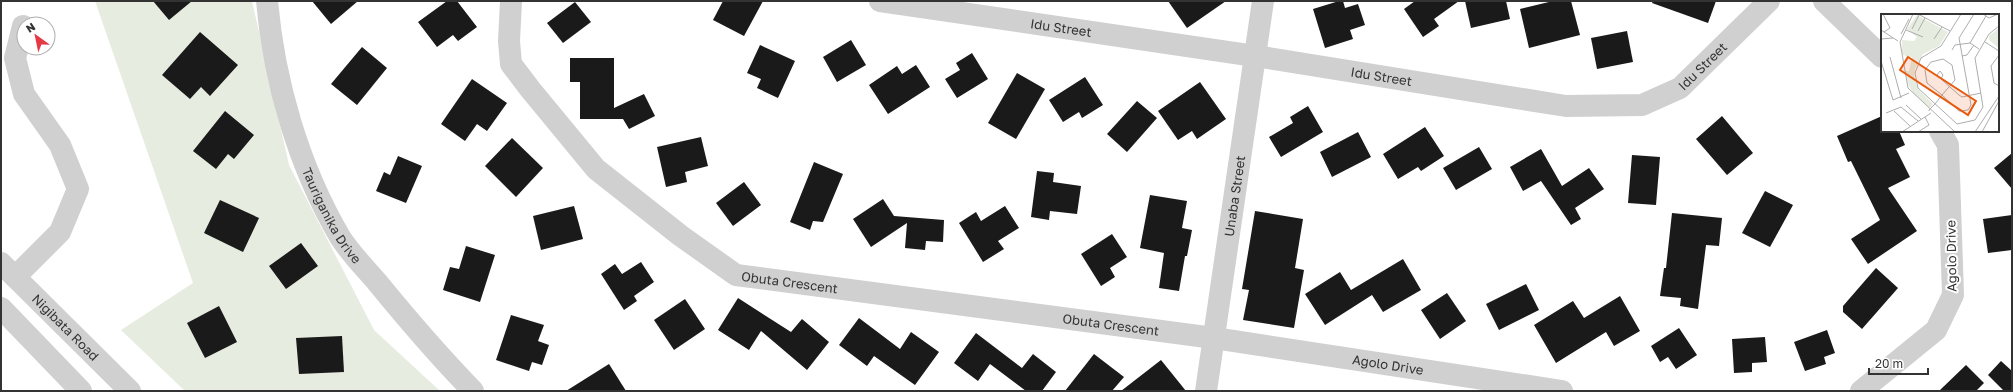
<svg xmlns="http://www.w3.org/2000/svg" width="2013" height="392" viewBox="0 0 2013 392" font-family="'Golos Text',sans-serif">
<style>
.green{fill:#e6ecdf}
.building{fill:#1a1a1a}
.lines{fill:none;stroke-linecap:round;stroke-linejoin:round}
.minor{stroke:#d0d0d0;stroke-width:22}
.labels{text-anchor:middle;stroke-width:4;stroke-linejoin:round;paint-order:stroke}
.street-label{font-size:13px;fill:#333;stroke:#fff}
.inset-road{fill:none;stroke:#adadad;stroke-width:1}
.view{fill:#e8590c;fill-opacity:0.15;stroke:#e8590c;stroke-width:2}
.inset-edge{fill:none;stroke:#333;stroke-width:2}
</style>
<rect width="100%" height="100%" fill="#fff"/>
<!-- green -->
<polygon class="green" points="95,1 252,1 289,165 374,330 440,391 185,391 121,330 193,283"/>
<!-- building -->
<g class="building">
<polygon points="153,1 192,1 169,20"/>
<polygon points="312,1 358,1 331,24"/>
<polygon points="447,1 457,1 477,27 458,41 453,35 437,47 418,22"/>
<polygon points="723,1 763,1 744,36 713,20"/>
<polygon points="1168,1 1226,1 1187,28"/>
<polygon points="1339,1 1343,1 1345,8 1358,4 1365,25 1350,30 1353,39 1325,48 1313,9"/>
<polygon points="1415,1 1459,1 1434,19 1439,26 1423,37 1404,9"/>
<polygon points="1465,1 1506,1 1510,19 1471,28"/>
<polygon points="1553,1 1571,1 1580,35 1529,48 1520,9"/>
<polygon points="1653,1 1716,1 1708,23 1652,3"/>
<polygon points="575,2 591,22 563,43 547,23"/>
<polygon points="1627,31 1633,62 1597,69 1591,38"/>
<polygon points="200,32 238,65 210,96 201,87 190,99 162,75"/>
<polygon points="851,40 866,65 837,82 823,57"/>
<polygon points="760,45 795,61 778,98 757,88 761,79 747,73"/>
<polygon points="362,47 387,68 357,105 331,84"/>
<polygon points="972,53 988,79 957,98 945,79 960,70 956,63"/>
<polygon points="570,58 614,58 614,108 644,94 655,116 629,129 623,119 580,119 580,82 570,82"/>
<polygon points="916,65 930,87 888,114 869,85 897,66 902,74"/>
<polygon points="1017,73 1045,89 1016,139 988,123"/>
<polygon points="1085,77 1103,105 1082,118 1079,112 1063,122 1049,100"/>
<polygon points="472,79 507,103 487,131 477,124 465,141 441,124"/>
<polygon points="1200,82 1226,119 1197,139 1192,131 1178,140 1158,111"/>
<polygon points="1137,101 1157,118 1127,152 1107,134"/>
<polygon points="1308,106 1323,132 1281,157 1269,137 1293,123 1290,117"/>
<polygon points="225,111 254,135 234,159 228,154 216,169 193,151"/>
<polygon points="1722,116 1753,153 1727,175 1696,139"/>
<polygon points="1882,116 1882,131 1899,131 1905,145 1896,149 1910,177 1888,188 1917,231 1868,264 1851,239 1880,220 1851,161 1848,162 1837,136"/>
<polygon points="1425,127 1444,156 1421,171 1418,167 1398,179 1383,154"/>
<polygon points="1358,132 1371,157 1332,177 1320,152"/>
<polygon points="701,137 708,166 685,172 687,182 666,187 657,147"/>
<polygon points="512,138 543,168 516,197 485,166"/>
<polygon points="1479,147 1492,169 1456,190 1443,168"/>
<polygon points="1541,149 1562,186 1589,168 1604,189 1575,208 1581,219 1571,225 1541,181 1523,191 1510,167"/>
<polygon points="2012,153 2012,189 1994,168"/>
<polygon points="1632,155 1660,157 1656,205 1628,203"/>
<polygon points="398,156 422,166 406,203 376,191 384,172 390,175"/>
<polygon points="814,162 843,174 823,222 813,221 810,230 790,222"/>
<polygon points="1037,171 1054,173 1053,182 1081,186 1077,214 1050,211 1049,220 1031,217"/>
<polygon points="744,182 761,205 733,226 716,203"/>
<polygon points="1765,191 1793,205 1770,247 1742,233"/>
<polygon points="1150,195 1187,201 1182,228 1192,230 1187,256 1185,256 1179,291 1159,288 1164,253 1140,248"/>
<polygon points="883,199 894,216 944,220 943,242 926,241 925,250 905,248 907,223 871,247 853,219"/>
<polygon points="220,200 259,218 243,252 204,233"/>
<polygon points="574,206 583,239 541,250 533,216"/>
<polygon points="1005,206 1019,228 998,241 1004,249 983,262 959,223 976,212 981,221"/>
<polygon points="1255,211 1303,219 1295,268 1304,270 1294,328 1243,320 1249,290 1242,289"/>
<polygon points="1672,213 1722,218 1719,246 1706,245 1698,309 1680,306 1681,298 1660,296 1664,268 1666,268"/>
<polygon points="2012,215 2012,250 1988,253 1983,219"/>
<polygon points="1112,234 1127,257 1110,268 1115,277 1101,286 1081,254"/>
<polygon points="301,243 318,266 286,289 269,266"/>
<polygon points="466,246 495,255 480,302 443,290 450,267 459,269"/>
<polygon points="1403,259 1421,290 1383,312 1372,295 1325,325 1305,294 1340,272 1351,290"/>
<polygon points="641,262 654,282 634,296 637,301 624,310 601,274 615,264 622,274"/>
<polygon points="1876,268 1898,288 1862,329 1843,312 1843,306"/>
<polygon points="1526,284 1539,310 1499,330 1486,304"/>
<polygon points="1447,293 1466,321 1440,339 1421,310"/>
<polygon points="1620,296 1640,331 1614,346 1606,332 1556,363 1534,325 1573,301 1584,318"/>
<polygon points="738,298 791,332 802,319 829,342 807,370 761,331 749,350 718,330"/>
<polygon points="685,299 705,329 674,350 654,320"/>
<polygon points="219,306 237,342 205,358 187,323"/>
<polygon points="511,315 544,325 538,341 549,345 542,365 532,362 529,371 496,360"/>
<polygon points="859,318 900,349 911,332 939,352 915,385 874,356 867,366 839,345"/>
<polygon points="1679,328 1697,355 1676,369 1668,357 1660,362 1651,346"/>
<polygon points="1827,330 1835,353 1824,357 1826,364 1805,371 1794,342"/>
<polygon points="976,333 1022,368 1033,354 1056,372 1042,391 1026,391 990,364 978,381 954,363"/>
<polygon points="342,336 344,372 299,374 296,338"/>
<polygon points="1765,337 1767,362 1752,363 1752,372 1734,373 1732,339"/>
<polygon points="1094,354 1124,377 1112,391 1065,391"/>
<polygon points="1161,360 1186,391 1121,391"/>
<polygon points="2001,361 2012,371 2012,391 2004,391 1988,375"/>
<polygon points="609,364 626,391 566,391 601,369"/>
<polygon points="1966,365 1984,383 1976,391 1939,391"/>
</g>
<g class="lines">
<!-- minor -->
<g class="minor">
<path id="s1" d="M267,1c7,81 32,166 73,236 10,16 25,31 37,45 31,38 62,74 96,109"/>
<path id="s2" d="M511,1l-2,40 2,23 19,25 66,80 85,67 55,39 478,63 348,53"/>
<path id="s3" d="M880,1l375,55 311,50 76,-1 38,-17 89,-87"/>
<polyline points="1824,1 1882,57"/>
<path id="s4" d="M1,263l129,128"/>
<polyline points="15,277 60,232 78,189 60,145 24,94 15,58 23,26"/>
<polyline points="1,308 81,391"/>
<path id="s5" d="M1206,391l57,-390"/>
<polyline points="1861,391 1936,330 1953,295 1948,145 1940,131"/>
</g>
</g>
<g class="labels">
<!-- street labels -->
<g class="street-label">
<text dy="5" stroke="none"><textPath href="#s3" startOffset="183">Idu Street</textPath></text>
<text dy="5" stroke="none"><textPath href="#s3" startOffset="843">Idu Street</textPath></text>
<text dy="5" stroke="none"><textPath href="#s3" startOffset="507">Idu Street</textPath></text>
<text dy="5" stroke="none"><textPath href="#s5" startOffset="197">Unaba Street</textPath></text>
<text dy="5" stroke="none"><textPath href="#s1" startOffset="226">Tauriganika Drive</textPath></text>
<text transform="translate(1951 256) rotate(-91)" y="5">Agolo Drive</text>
<text dy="5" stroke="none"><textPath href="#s2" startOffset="428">Obuta Crescent</textPath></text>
<text dy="5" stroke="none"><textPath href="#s2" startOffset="752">Obuta Crescent</textPath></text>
<text dy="5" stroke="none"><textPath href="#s4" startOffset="91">Nigibata Road</textPath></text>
<text dy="5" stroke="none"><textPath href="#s2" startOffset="1032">Agolo Drive</textPath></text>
</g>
</g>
<!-- overview -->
<g transform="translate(1881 14)">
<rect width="118" height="118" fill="#fff"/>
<path d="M36,1l31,17 -9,14 -16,8 -8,15 -1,7 4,13 15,15 -3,4 -17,-15 -4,-7 -4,-15h4l3,-14 -10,-2v-15l12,1 3,-4 -10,-8zM118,14v20l-10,-8v-4z" fill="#e6ecdf"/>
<path class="inset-road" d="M2,0l7,14 -6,4M32,0l-13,28 8,46 47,44M37,0l32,17M80,0l-20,32 -20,12 -6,15 3,15 39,36 18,-4 8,-13 -8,-49 14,-24 10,-8M102,0l6,4 9,-4M31,15l7,-14M0,16l17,11M25,16l17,7M37,17l7,-13M20,20l8,-15M0,25l12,-1M53,25l8,-12M104,28l14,9M89,29l16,-27M71,36l3,-5 15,-2 9,6M118,41l-8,11 3,17 5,3M81,42l5,-1 7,-10M9,43l11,41M0,47l12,39 16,-7M60,65l2,-4 -3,-4 -3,4 4,4 18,16 3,2 19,-4M25,91l15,14M13,97l16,15M48,97v-1l6,-6 7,-9 13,-15 -3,-15 -9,-6 -12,3 -6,8 2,13 15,12 17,16h2l7,-1 3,-5 -12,-67 15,-24M5,99l15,-6 17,14M21,118l29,-19M37,118l11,-7 -4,-8M94,118l24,-36M101,118l17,-31"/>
<path class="view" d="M27,43l68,44 -8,14 -68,-45z"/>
<rect width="118" height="118" class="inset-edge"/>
</g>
<!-- border -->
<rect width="2013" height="392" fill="none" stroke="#333333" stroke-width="4"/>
<!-- north arrow -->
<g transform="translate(36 36) rotate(327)"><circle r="19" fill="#ffffff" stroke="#adadad"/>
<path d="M0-3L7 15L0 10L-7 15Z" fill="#e63946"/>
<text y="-6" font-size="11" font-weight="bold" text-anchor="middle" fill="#333333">N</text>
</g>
<!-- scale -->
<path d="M1869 368v6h59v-6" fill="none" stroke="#333333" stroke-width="2"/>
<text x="1875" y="368" font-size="12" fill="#333333" stroke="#ffffff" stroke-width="3" paint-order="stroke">20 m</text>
</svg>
